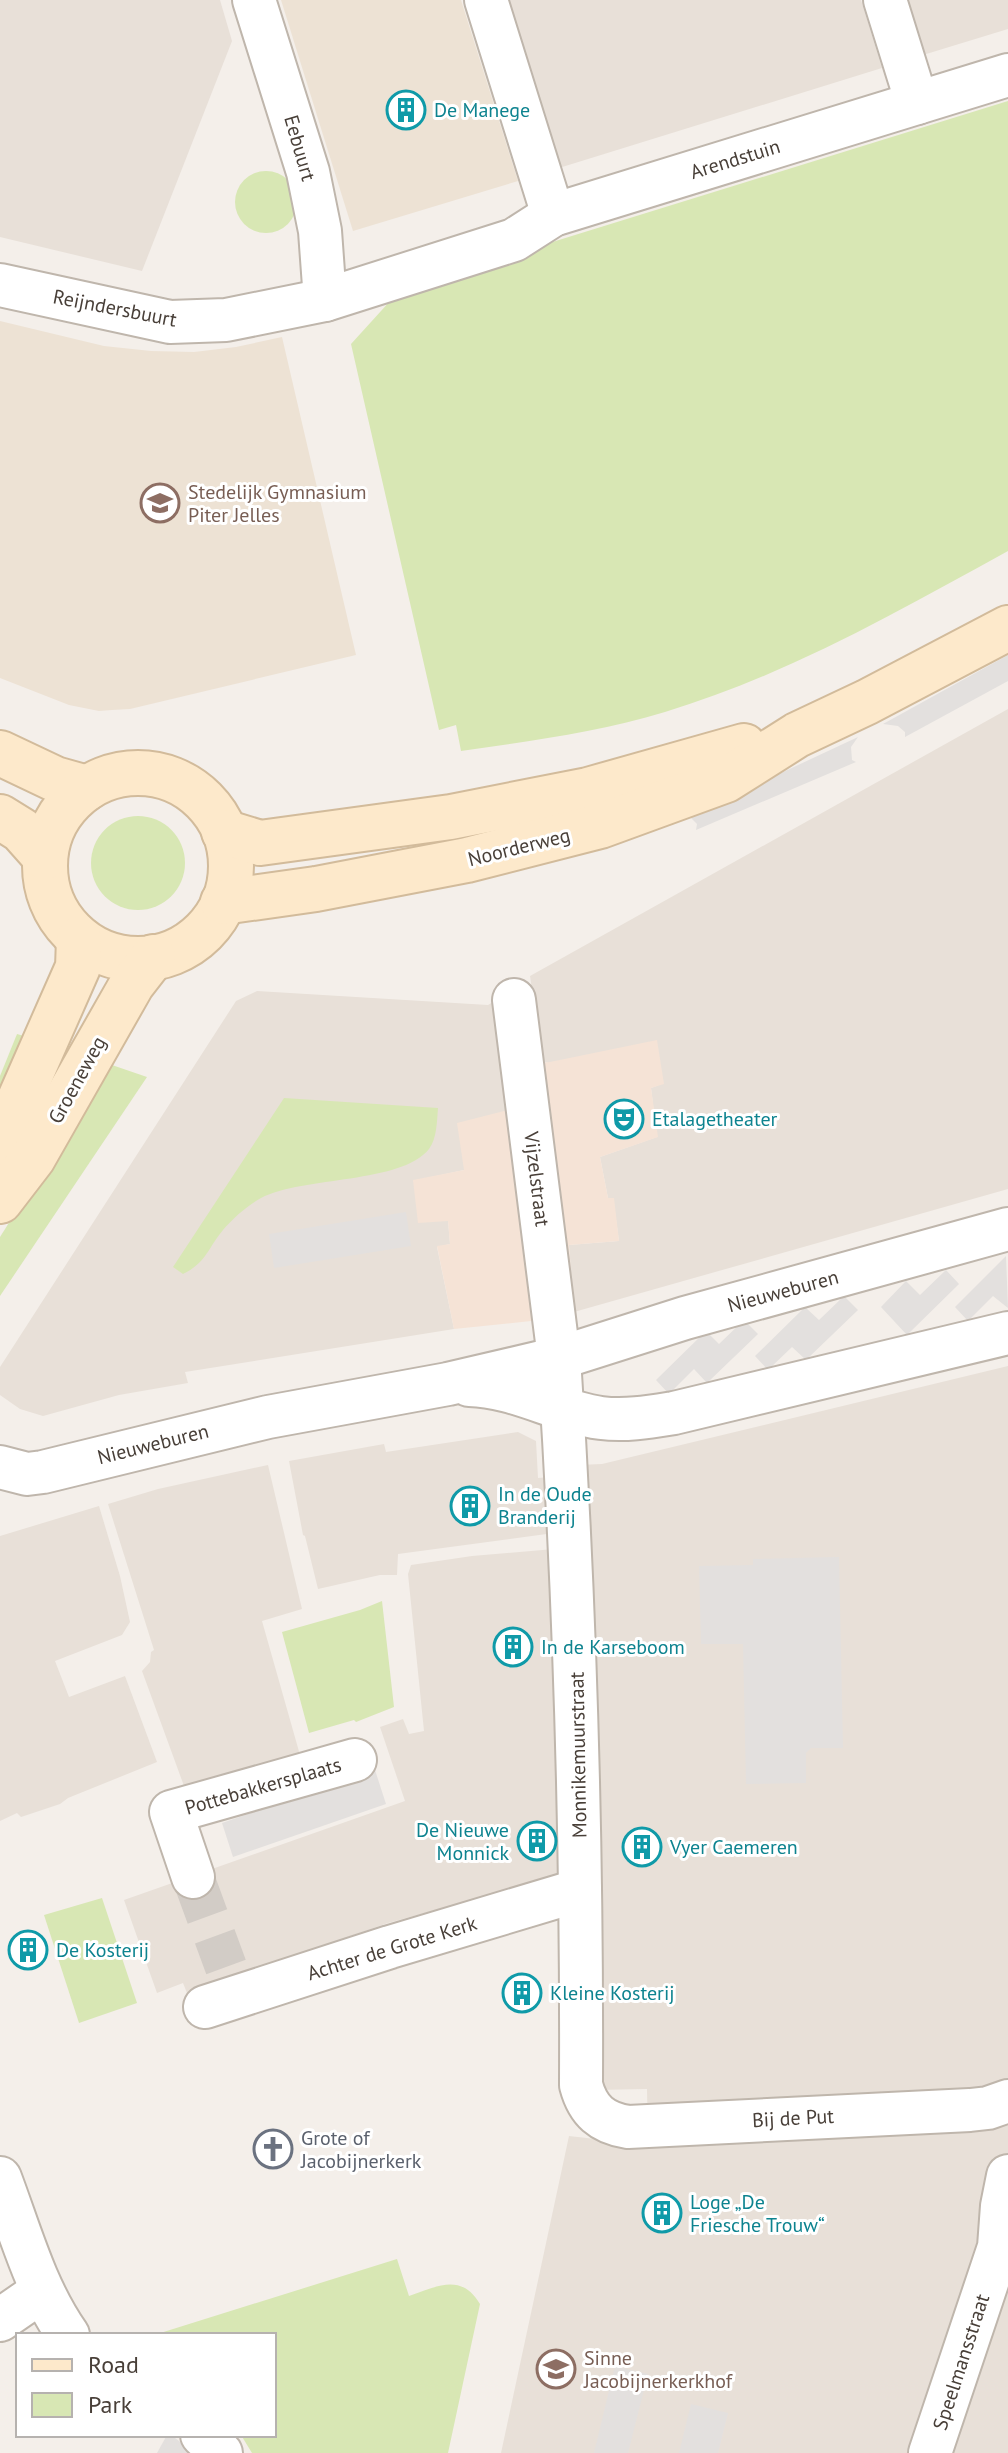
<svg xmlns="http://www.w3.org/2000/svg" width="1008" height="2453" viewBox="0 0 1008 2453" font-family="'PT Sans',sans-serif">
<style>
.residential{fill:#e8e0d8}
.commercial{fill:#f5e3d6}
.education{fill:#ede2d4}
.green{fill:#d8e7b4}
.parking{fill:#e3e0de}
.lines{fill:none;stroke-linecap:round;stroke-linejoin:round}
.street-tunnel{stroke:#d2ccc6;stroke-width:42;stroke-dasharray:42 21;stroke-linecap:butt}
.street-casing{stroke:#bfb6ac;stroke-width:46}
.secondary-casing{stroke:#d2bb9b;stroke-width:48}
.street{stroke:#fff;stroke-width:42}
.secondary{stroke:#fde9cb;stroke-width:44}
.labels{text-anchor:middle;stroke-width:6;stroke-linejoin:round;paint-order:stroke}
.culture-label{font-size:20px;fill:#0d838f;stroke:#fff;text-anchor:start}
.street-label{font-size:20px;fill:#483f38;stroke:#fff}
.education-label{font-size:20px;fill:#785e54;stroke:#fff;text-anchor:start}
.worship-label{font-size:20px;fill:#5b616d;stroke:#fff;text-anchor:start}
</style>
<rect width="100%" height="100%" fill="#f4efea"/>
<!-- residential -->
<g class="residential">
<polygon points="0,0 220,0 232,41 142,271 0,237"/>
<polygon points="508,0 861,0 882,68 559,168"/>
<polygon points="906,0 1008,0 1008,29 923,55"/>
<polygon points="1008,709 1008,1189 574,1312 569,1245 619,1241 613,1198 608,1198 600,1157 657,1137 651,1088 664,1083 543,1062 530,976"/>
<polygon points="257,991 488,1005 493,1002 508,1110 464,1170 413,1181 448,1220 450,1244 437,1247 454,1329 185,1372 188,1383 119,1395 43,1416 20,1409 0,1395 0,1367 236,1001"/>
<polygon points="1008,1366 1008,2453 501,2453 569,2136 648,2145 647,2089 596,2090 578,1465 602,1464"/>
<polygon points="518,1432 536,1441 538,1478 550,1477 554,1533 398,1554 397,1575 380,1575 318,1589 305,1536 303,1535 289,1461 384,1444 386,1452"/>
<polygon points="268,1465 302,1609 262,1621 300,1755 184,1786 142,1671 150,1662 151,1652 154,1650 108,1504 158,1489"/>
<polygon points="99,1506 120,1576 130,1622 122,1635 55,1661 69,1697 125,1676 157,1762 68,1798 60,1804 21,1817 17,1813 0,1821 0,1536"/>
<polygon points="554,1549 564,1875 388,1923 187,1993 183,1983 157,1993 124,1900 405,1801 380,1727 403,1719 409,1734 424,1731 408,1574 411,1565 472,1556"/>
</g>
<!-- commercial -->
<polygon class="commercial" points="657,1040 664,1084 651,1088 658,1137 600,1157 608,1198 614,1198 619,1241 569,1245 574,1312 531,1321 454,1329 437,1246 450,1244 448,1221 418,1223 413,1180 464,1170 457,1123 508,1110 503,1067 550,1062"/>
<!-- education -->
<g class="education">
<polygon points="281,0 461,0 518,181 353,231"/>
<polygon points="0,321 104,346 151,351 194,352 236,347 282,337 356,655 130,709 112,710 99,711 69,705 0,678"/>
</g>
<!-- green -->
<g class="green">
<path d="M1008,101v450c-111,61 -221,124 -343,161 -66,20 -135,29 -204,39l-5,-26 -17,5 -88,-386 50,-55z"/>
<circle cx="266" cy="202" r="31"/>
<circle cx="138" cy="863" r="47"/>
<polygon points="17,1034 31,1038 0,1108 0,1076"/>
<polygon points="109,1064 147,1077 0,1296 0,1237"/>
<path d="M284,1098l154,10c-1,12 -1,31 -9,41 -28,35 -125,27 -168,49 -13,7 -28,20 -38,32 -15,18 -17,33 -40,44l-10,-7z"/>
<polygon points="382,1601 394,1707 356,1722 354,1720 309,1733 282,1632 360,1610"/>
<polygon points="102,1898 137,2003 79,2023 44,1915"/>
<path d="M397,2259l12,37c27,-9 52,-24 71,8l-32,149h-196l-11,-18h33v-100h-120z"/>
</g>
<!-- parking -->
<g class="parking">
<polygon points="1008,655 1008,681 905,737 905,732 898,726 883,724"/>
<polygon points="858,737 851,747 852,760 856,762 696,830 697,824 689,816"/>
<polygon points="406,1212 411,1246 274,1268 269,1234"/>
<polygon points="1006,1256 1008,1308 993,1296 968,1321 955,1307"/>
<polygon points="946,1270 959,1284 907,1335 881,1307 906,1281 920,1295"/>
<polygon points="844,1296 858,1310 806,1360 792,1347 768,1370 755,1356 805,1307 819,1320"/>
<polygon points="744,1320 758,1334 707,1383 694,1369 669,1394 656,1380 706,1331 719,1344"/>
<polygon points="839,1557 843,1748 811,1748 806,1753 806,1783 746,1784 743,1644 701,1644 699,1566 753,1565 753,1559"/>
<polygon points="375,1770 386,1804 233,1857 222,1823"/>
<polygon points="615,2366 648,2374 628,2453 594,2453"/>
<polygon points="691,2404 728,2413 718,2453 679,2453"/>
<polygon points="167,2435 171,2435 195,2453 157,2453"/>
</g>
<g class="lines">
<!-- street-tunnel -->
<polyline class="street-tunnel" points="193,1877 226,1967"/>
<!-- street casing -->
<g class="street-casing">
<g id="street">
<polyline points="254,0 308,172 320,231 325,300"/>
<polyline points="486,0 553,215"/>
<polyline points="885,0 917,103"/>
<polyline points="0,285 170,322 226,320 325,300 514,240 553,215 1008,75"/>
<path d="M514,1000l45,358c16,242 23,484 22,727 7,26 21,38 47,42l342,-17 18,-2 20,-7"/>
<path d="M469,1385c47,1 87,27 132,33 25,3 48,-1 73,-5l334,-80"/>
<polyline points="0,1467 27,1474 43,1472 268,1417 448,1384 559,1358 685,1318 1008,1229"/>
<polyline points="193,1877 171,1812 355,1760"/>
<polyline points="205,2007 390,1947 580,1890"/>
<path d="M0,2178c20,53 35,110 68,157"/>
<polyline points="0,2320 42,2291"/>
<polyline points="202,2435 221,2453"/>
<polyline points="930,2453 999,2247 1002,2206 1008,2176"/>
</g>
</g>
<!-- secondary casing -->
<g class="secondary-casing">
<g id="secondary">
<polyline points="0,753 55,779 87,788"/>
<circle cx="138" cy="866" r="93"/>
<polyline points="0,817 21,830 45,857"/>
<polyline points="224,832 260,843 451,817 588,790 744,746"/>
<polyline points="223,902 316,889 467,860 600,826 726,780 797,735 867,702 1008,628"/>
<polyline points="0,1144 78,967 79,939"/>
<polyline points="0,1201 33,1158 132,984 153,957"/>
</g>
</g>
<!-- street -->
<use href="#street" class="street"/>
<!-- secondary -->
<use href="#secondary" class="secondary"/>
</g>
<!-- icons -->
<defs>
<g id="building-ring" transform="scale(2)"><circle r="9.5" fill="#fff" stroke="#0f9aa8" stroke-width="1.5"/><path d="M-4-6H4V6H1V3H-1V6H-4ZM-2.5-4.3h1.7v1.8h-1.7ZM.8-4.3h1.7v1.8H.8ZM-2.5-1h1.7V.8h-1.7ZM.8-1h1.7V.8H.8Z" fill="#0f9aa8"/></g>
<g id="school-ring" transform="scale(2)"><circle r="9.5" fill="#fff" stroke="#8d6e63" stroke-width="1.5"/><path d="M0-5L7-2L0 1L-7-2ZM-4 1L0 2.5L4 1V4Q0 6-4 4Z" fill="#8d6e63"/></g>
<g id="theatre-ring" transform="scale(2)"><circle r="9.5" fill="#fff" stroke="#0f9aa8" stroke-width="1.5"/><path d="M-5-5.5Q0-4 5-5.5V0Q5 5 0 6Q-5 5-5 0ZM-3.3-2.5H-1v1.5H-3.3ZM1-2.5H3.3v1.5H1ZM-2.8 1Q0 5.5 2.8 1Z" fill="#0f9aa8"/></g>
<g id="church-ring" transform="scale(2)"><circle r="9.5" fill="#fff" stroke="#6b7280" stroke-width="1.5"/><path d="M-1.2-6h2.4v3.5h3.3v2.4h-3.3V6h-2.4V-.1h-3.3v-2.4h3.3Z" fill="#6b7280"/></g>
</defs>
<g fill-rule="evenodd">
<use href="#building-ring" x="406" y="110"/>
<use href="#school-ring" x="160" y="503"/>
<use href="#theatre-ring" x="624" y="1119"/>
<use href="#building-ring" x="470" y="1506"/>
<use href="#building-ring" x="513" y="1647"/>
<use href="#building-ring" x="537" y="1841"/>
<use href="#building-ring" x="642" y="1847"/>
<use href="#building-ring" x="28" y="1950"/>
<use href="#building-ring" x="522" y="1993"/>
<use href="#church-ring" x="273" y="2149"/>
<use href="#building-ring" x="662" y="2213"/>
<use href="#school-ring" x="556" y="2369"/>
</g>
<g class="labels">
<!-- culture labels -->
<g class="culture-label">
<text x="434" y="117">De Manege</text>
<text x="652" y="1126">Etalagetheater</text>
<text x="498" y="1501">In de Oude<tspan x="498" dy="23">Branderij</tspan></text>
<text x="541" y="1654">In de Karseboom</text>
<text x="509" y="1837" text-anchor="end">De Nieuwe<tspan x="509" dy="23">Monnick</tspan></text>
<text x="670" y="1854">Vyer Caemeren</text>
<text x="56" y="1957">De Kosterij</text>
<text x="550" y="2000">Kleine Kosterij</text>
<text x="690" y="2209">Loge „De<tspan x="690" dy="23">Friesche Trouw“</tspan></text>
</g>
<!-- street labels -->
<g class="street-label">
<text transform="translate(300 148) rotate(74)" y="7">Eebuurt</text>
<text transform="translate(735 159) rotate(-17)" y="7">Arendstuin</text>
<text transform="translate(115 308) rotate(11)" y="7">Reijndersbuurt</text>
<text transform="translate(519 847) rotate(-14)" y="7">Noorderweg</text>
<text transform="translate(77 1080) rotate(-61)" y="7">Groeneweg</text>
<text transform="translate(537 1179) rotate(83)" y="7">Vijzelstraat</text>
<text transform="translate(783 1291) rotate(-15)" y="7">Nieuweburen</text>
<text transform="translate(153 1444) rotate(-14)" y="7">Nieuweburen</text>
<text transform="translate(578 1755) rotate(-91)" y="7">Monnikemuurstraat</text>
<text transform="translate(263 1786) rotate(-16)" y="7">Pottebakkersplaats</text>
<text transform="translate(392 1948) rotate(-17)" y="7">Achter de Grote Kerk</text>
<text transform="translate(793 2118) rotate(-3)" y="7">Bij de Put</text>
<text transform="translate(961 2362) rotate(-72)" y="7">Speelmansstraat</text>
</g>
<!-- education labels -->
<g class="education-label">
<text x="188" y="499">Stedelijk Gymnasium<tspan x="188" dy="23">Piter Jelles</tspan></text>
<text x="584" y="2365">Sinne<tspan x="584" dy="23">Jacobijnerkerkhof</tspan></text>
</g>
<!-- worship labels -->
<g class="worship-label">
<text x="301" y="2145">Grote of<tspan x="301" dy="23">Jacobijnerkerk</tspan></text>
</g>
</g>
<!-- legend -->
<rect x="16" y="2333" width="260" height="104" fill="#ffffff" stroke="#b6b2af" stroke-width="2"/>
<rect x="32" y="2359" width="40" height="12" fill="#fde9cb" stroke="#b6b2af" stroke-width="2"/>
<text x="88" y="2373" font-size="24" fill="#483f38">Road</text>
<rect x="32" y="2393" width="40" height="24" fill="#d8e7b4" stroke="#b6b2af" stroke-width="2"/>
<text x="88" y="2413" font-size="24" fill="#483f38">Park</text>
</svg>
